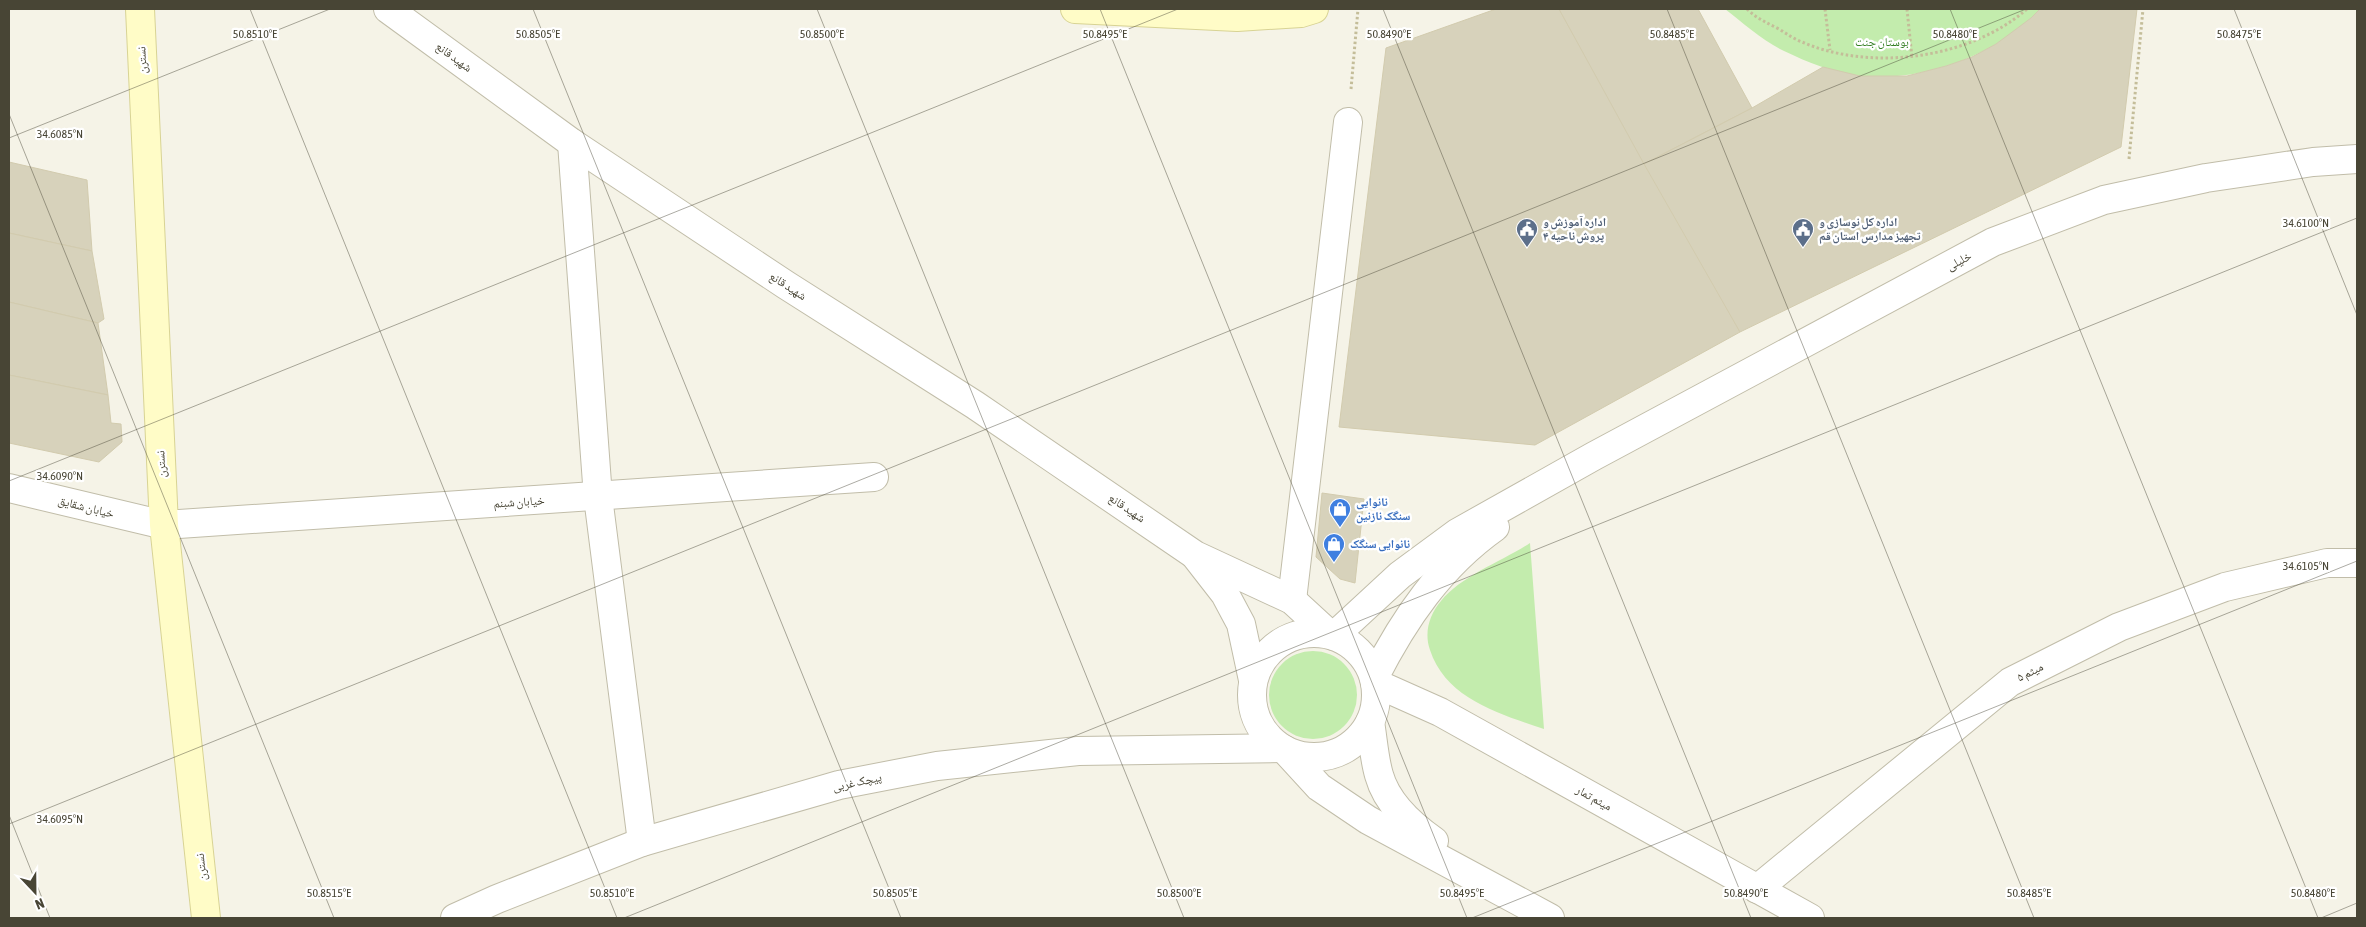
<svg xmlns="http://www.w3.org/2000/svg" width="2366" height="927" viewBox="0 0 2366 927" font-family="'Asap Condensed','Noto Naskh Arabic',sans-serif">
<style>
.green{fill:#c3ecad}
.building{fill:#d7d2bb;stroke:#d2cbae}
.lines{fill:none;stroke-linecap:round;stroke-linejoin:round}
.street-casing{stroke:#c1bda9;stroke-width:30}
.secondary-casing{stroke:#d8d394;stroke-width:30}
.path{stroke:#c4bd99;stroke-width:3;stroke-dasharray:2.5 2.5;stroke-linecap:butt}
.street{stroke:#fff;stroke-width:28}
.secondary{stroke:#fffcc7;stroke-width:28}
.ticks{fill:none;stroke:#484535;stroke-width:1;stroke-opacity:0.45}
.labels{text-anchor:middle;stroke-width:4.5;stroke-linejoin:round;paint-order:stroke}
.park-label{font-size:12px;fill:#357f24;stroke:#fff}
.street-label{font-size:12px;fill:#484535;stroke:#fff}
.service-label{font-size:12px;font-weight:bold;fill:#4e5e75;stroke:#fff;text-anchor:start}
.shop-label{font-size:12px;font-weight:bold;fill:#366cbe;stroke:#fff;text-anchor:start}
.ticks-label{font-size:12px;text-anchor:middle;fill:#484535;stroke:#fff;stroke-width:4.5;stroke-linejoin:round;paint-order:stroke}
</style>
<rect width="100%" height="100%" fill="#f5f3e7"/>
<!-- green -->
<g class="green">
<path d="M1725,9h315c-41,46 -119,74 -180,67 -26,-3 -53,-14 -76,-25 -21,-10 -41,-28 -59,-42z"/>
<path d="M1530,543l14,186c-44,-15 -98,-30 -114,-79 -6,-17 -1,-35 11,-49 20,-25 62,-40 89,-58z"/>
<circle cx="1313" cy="695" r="44"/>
</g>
<!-- building -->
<g class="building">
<polygon points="1496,9 1559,9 1740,332 1535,445 1339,427 1386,48"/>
<polygon points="1559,9 1698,9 1752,108 1644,164"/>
<polygon points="2040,9 2137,9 2121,147 1740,332 1644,164 1752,108 1823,67 1860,76 1907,76 1946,66 1972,57 1996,44 2031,18"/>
<polygon points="9,162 87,180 92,251 9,233"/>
<polygon points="9,233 92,251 104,319 98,323 9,302"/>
<polygon points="9,302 98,323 108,395 9,375"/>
<polygon points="9,375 108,395 111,423 121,424 122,442 99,462 9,443"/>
<polygon points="1322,493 1364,499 1355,583 1340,579 1316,557"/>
</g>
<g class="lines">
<!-- street casing -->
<g class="street-casing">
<g id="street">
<polyline points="388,9 572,143 786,285 975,405 1195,555 1292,600 1329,634"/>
<polyline points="572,143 598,497 642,842"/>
<polyline points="9,488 164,525 874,477"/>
<polyline points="1197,558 1225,594 1241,624 1253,680"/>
<polyline points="1292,600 1348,122"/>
<circle cx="1314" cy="695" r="62"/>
<polyline points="1334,636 1400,575 1457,533 1594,456 1993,242 2104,200 2206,178 2313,162 2357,159"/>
<path d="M1374,678c30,-59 66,-112 121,-151"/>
<polyline points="1375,683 1440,712 1810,918"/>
<path d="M1370,722c3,17 4,36 9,53 8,29 32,50 55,66"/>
<polyline points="1285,750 1319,787 1368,820 1550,918"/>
<polyline points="1757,889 2010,682 2119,627 2225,587 2327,563 2357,563"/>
<polyline points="455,918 497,899 642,842 839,785 937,766 1078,751 1281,748"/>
</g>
</g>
<!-- secondary casing -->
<g class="secondary-casing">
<g id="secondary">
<polyline points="140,9 164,525 206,918"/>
<polyline points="1075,9 1237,17 1301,13 1314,9"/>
</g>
</g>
<!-- path -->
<g class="path">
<path d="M1747,9c9,9 20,14 32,20 8,5 15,10 23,13 69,30 168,17 225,-33"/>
<polyline points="1825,9 1830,50"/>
<polyline points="1907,9 1912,58"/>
<polyline points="1351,89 1358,9"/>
<polyline points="2129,159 2143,9"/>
</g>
<!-- street -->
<use href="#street" class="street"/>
<!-- secondary -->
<use href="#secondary" class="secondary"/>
</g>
<!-- ticks -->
<path class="ticks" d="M250,9l367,909M533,9l368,909M817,9l367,909M1100,9l367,909M1383,9l368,909M1667,9l367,909M1950,9l368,909M2234,9l123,306M9,114l325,804M9,138l321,-129M9,481l1169,-472M9,815l41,103M9,824l2017,-815M624,918l1733,-700M1472,918l885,-357M2321,918l36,-15"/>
<!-- icons -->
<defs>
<g id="civic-pin" transform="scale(1.125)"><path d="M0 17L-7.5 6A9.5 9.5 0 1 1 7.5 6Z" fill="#5c6f8a" stroke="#fff"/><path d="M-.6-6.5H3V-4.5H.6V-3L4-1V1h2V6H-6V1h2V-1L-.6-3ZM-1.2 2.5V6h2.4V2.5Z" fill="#fff"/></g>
<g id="shop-pin" transform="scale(1.125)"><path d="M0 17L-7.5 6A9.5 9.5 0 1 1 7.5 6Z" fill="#3f7fe0" stroke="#fff"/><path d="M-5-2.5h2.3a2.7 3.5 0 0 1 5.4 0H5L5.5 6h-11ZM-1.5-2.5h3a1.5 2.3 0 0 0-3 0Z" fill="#fff"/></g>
</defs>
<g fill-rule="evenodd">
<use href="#civic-pin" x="1527" y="229"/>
<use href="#civic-pin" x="1803" y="229"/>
<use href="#shop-pin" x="1340" y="509"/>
<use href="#shop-pin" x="1334" y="544"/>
</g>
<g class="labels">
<!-- park labels -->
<g class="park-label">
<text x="1882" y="46">بوستان جنت</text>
</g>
<!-- street labels -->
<g class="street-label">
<text transform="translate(454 57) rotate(36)" y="4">شهید قانع</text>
<text transform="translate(142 60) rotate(-93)" y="4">نسترن</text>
<text transform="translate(1959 261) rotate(-28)" y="4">خلیلی</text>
<text transform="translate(788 286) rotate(33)" y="4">شهید قانع</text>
<text transform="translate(161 464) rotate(-93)" y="4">نسترن</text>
<text transform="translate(519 502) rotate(-4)" y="4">خیابان شبنم</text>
<text transform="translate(86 507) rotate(14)" y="4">خیابان شقایق</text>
<text transform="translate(1127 508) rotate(34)" y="4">شهید قانع</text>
<text transform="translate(2030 672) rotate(-27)" y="4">میثم ۵</text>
<text transform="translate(857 782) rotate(-12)" y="4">پیچک غربی</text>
<text transform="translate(1594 798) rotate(29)" y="4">میثم تمار</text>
<text transform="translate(201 867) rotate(-96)" y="4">نسترن</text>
</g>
<!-- service labels -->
<g class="service-label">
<text x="1543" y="226">اداره آموزش و<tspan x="1543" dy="14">پروش ناحیه ۴</tspan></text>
<text x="1819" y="226">اداره کل نوسازی و<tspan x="1819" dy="14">تجهیز مدارس استان قم</tspan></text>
</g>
<!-- shop labels -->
<g class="shop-label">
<text x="1356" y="506">نانوایی<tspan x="1356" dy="14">سنگک نازنین</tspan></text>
<text x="1350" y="548">نانوایی سنگک</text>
</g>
</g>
<g class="ticks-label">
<text x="538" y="38">50.8505°E</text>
<text x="1389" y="38">50.8490°E</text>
<text x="1672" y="38">50.8485°E</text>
<text x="1955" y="38">50.8480°E</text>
<text x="2239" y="38">50.8475°E</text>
<text x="255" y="38">50.8510°E</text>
<text x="822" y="38">50.8500°E</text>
<text x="1105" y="38">50.8495°E</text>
<text x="60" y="138">34.6085°N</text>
<text x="2306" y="227">34.6100°N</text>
<text x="60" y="480">34.6090°N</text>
<text x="2306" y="570">34.6105°N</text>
<text x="60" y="823">34.6095°N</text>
<text x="329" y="897">50.8515°E</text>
<text x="612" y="897">50.8510°E</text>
<text x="895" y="897">50.8505°E</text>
<text x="1179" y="897">50.8500°E</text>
<text x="1462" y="897">50.8495°E</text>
<text x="1746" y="897">50.8490°E</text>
<text x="2029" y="897">50.8485°E</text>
<text x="2313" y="897">50.8480°E</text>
</g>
<!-- border -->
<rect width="2366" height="927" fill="none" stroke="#484535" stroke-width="20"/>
<!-- north arrow -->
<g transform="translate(35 892) rotate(158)" stroke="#ffffff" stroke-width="4" paint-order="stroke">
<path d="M0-4L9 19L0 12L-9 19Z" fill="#484535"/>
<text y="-8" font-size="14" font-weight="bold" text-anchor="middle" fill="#484535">N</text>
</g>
</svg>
